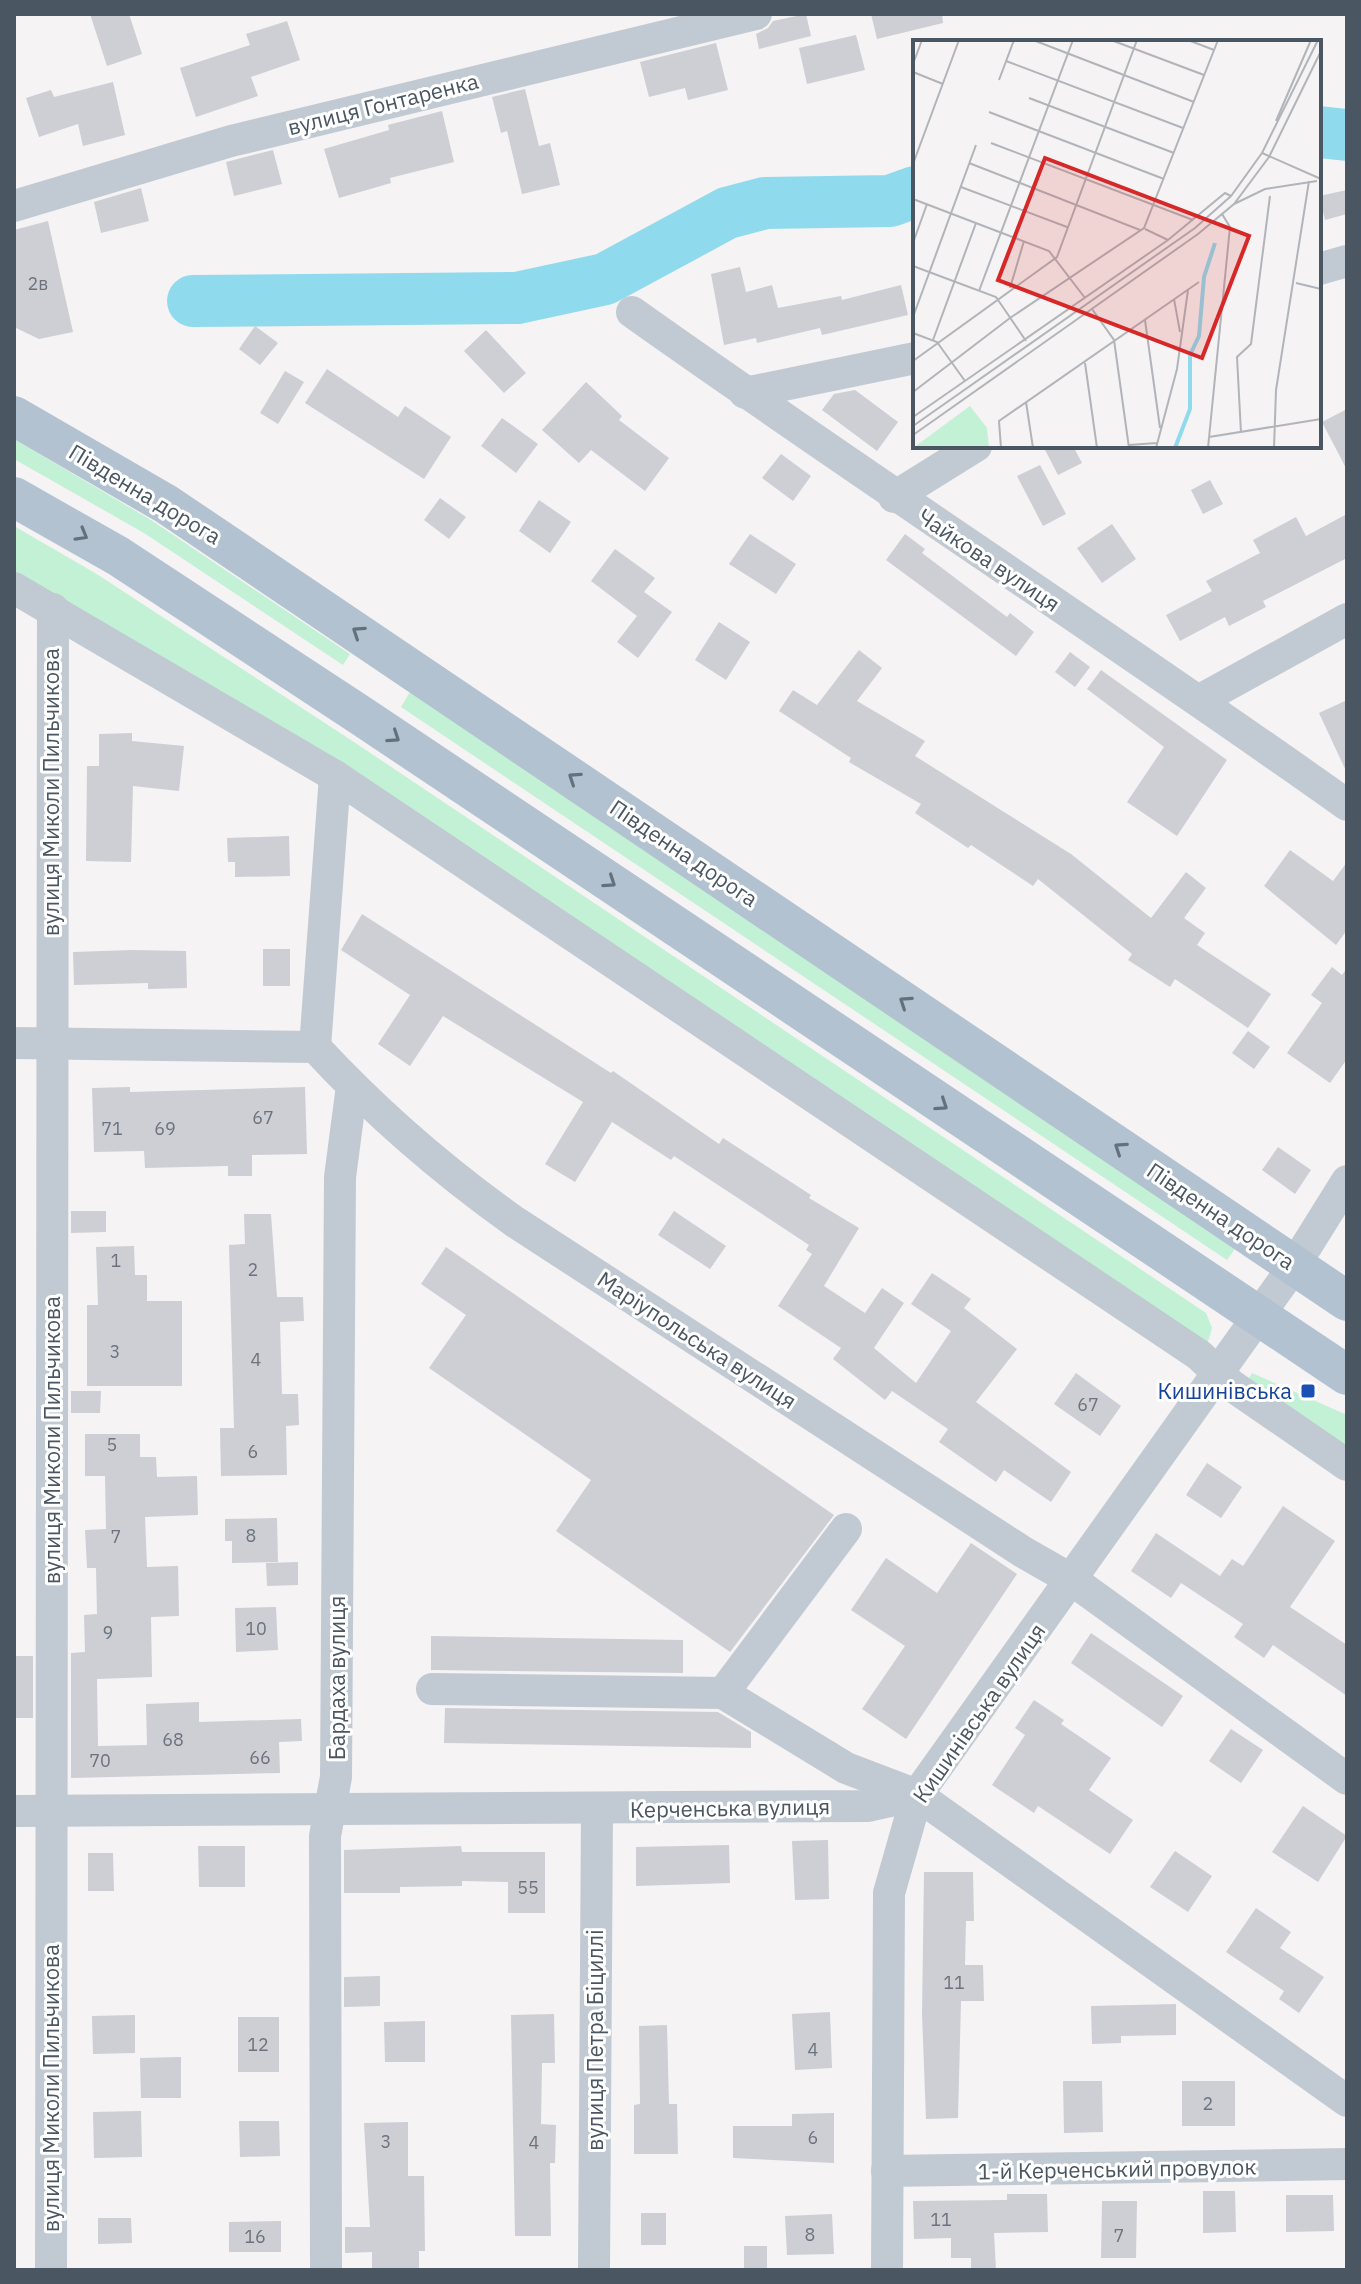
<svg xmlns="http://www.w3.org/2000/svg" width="1361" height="2284" viewBox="0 0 1361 2284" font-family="'IBM Plex Sans',sans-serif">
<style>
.green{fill:#c3f1d5}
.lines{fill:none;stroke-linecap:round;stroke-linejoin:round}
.river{stroke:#90daee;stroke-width:52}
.building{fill:#cdcfd5}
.minor{stroke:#c1cad2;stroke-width:32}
.major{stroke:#b3c2d1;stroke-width:40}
.oneway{stroke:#64717d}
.transit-dot{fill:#1a4fb4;stroke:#fff;stroke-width:3}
.labels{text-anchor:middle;stroke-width:6;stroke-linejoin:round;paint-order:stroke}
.number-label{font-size:18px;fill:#6b747e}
.street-label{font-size:22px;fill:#4a5661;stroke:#fff}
.transit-label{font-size:22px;fill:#164399;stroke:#fff;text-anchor:end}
.inset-river{fill:none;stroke:#90daee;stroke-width:4}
.inset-road{fill:none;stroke:#b1b4b9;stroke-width:2}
.view{fill:#d62828;fill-opacity:0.15;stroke:#d62828;stroke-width:4}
.inset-edge{fill:none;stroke:#4a5661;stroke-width:4}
</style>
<rect width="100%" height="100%" fill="#f5f3f3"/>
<!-- green -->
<g class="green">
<polygon points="14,439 151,520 350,654 343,665 144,533 14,459"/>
<polygon points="14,526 95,573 354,742 1206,1313 1212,1328 1208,1342 1200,1343 14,577"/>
<polygon points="410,692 1237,1246 1227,1260 401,707"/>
<polygon points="1252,1373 1347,1415 1347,1452 1246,1383"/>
</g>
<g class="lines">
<!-- river -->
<g class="river">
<polyline points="1319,132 1347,135"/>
<polyline points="193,301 517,298 605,279 727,213 765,203 890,201 915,192"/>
</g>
</g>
<!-- building -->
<g class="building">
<polygon points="90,14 129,14 142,54 107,66"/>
<polygon points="806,14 811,36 759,49 756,34 768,28 773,21"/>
<polygon points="871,14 942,14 943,23 877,39"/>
<polygon points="287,21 300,60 251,77 258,96 196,117 180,68 250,45 246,34"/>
<polygon points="856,35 865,70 807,84 799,48"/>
<polygon points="716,43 728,90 688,100 685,88 649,97 640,62"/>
<polygon points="113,82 125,135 83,146 78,124 39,137 26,98 51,90 54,97"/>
<polygon points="525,89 539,146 550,143 560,185 522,194 507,131 501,133 492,97"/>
<polygon points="442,111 454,162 390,178 391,183 339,198 324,149 389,130 388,125"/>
<polygon points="273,150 282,184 234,196 226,162"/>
<polygon points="141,188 149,221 101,233 94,202"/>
<polygon points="1347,190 1347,214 1325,220 1319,196"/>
<polygon points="48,221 73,332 39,339 14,327 14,230"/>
<polygon points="740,267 746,292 772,285 778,308 841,296 842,300 901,285 908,315 822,335 820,328 757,343 756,338 724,345 711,274"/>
<polygon points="255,326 278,343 260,365 239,349"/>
<polygon points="486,330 526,373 504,393 464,351"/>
<polygon points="327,369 398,417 405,406 451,437 424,479 305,403"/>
<polygon points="285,371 304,382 278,424 260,413"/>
<polygon points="586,382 622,416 619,420 669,458 645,491 591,450 579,463 542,430"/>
<polygon points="855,390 898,422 877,451 822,410 834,394"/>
<polygon points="1347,409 1347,470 1322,422"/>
<polygon points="502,418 538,444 516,473 481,446"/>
<polygon points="1043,446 1073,446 1082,463 1058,475"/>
<polygon points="781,454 811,476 793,501 762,478"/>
<polygon points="1040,465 1066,514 1043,526 1017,476"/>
<polygon points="1210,480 1223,504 1203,514 1191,490"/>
<polygon points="440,498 466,517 449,539 424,520"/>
<polygon points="539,500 571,522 550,553 519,531"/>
<polygon points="1347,514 1347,558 1263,601 1266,607 1229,626 1225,617 1180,641 1166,615 1212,591 1206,581 1260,553 1253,540 1296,517 1306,536"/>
<polygon points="1112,524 1136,559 1102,583 1077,548"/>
<polygon points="750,534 796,564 776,594 729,564"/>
<polygon points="905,534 925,549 922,553 1007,617 1010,613 1034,632 1016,656 886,560"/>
<polygon points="615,549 655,578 644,592 672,612 638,658 617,642 637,616 591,581"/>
<polygon points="719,622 750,642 726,680 695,660"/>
<polygon points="859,650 882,668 857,701 925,741 915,756 1071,854 1151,918 1186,872 1206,888 1184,918 1205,933 1197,945 1271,994 1248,1028 1175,979 1170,987 1128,960 1132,954 1038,879 1033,886 971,845 968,848 915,813 921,804 849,762 851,758 779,711 793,690 817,705"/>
<polygon points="1070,652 1090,667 1075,687 1055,672"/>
<polygon points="1101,670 1227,760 1177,836 1127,802 1164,747 1087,689"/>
<polygon points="1347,700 1347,773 1319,713"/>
<polygon points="132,733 132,741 184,746 179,791 133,786 131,862 86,861 87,766 99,766 99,734"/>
<polygon points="289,836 290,876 235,877 235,862 228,862 227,838"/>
<polygon points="1290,850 1333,881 1347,862 1347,930 1336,945 1264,886"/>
<polygon points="362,914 611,1073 613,1071 719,1144 723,1138 811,1195 809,1198 859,1228 824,1286 865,1313 882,1288 904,1303 874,1348 916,1383 951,1331 911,1304 932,1273 971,1299 964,1308 1017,1349 976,1402 1071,1472 1051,1502 1004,1470 996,1482 939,1442 948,1429 892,1391 885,1400 833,1359 841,1348 778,1306 812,1254 806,1250 809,1245 674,1156 671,1160 612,1122 575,1182 545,1164 583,1102 443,1016 410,1066 378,1044 410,995 341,950"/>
<rect x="263" y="949" width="27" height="37"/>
<polygon points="133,950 186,951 187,988 148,989 148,983 74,985 73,952"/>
<polygon points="1332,967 1342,975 1347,968 1347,1059 1330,1083 1287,1053 1322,1003 1311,995"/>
<polygon points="1248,1031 1270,1047 1254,1069 1232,1053"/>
<polygon points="130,1087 130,1092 305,1087 307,1154 252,1155 252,1176 228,1176 228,1166 145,1168 144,1151 94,1152 92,1088"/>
<polygon points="1278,1147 1311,1170 1295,1194 1262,1170"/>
<polygon points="71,1211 106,1211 106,1232 71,1233"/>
<polygon points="674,1211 726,1246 710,1269 658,1235"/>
<polygon points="244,1214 271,1214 277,1297 303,1297 304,1321 280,1322 282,1394 298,1394 299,1425 286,1426 287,1475 221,1476 220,1428 234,1428 229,1245 245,1244"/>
<polygon points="134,1246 135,1275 147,1275 147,1301 182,1301 182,1386 87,1386 87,1305 98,1305 96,1247"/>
<polygon points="446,1247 834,1515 730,1652 556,1531 591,1480 429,1368 466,1315 421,1284"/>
<polygon points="1076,1373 1121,1406 1100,1436 1054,1404"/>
<polygon points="71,1391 101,1391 100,1413 71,1413"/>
<polygon points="85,1434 140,1434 140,1457 156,1457 157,1477 197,1476 198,1515 145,1517 147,1567 178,1566 179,1616 151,1617 152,1677 97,1679 98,1746 147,1745 146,1704 199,1702 199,1722 301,1719 302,1741 279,1742 280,1773 71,1778 71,1653 85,1652 84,1615 97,1614 96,1568 87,1568 85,1530 106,1529 105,1476 85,1476"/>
<polygon points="1207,1463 1242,1487 1221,1518 1186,1495"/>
<polygon points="1283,1506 1335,1541 1290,1607 1347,1645 1347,1696 1273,1645 1264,1658 1234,1637 1243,1624 1181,1583 1171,1598 1131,1571 1156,1533 1220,1576 1232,1559 1243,1566"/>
<polygon points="277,1518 278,1562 232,1563 232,1541 225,1541 225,1519"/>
<polygon points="971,1543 1017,1574 906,1739 862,1709 905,1646 851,1610 886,1558 937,1593"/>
<polygon points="298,1562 298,1585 267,1586 266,1563"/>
<polygon points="276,1607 278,1650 236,1652 235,1608"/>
<polygon points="1091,1633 1183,1696 1162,1727 1071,1663"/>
<polygon points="431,1636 683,1640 683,1673 431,1670"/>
<rect x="14" y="1656" width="19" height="62"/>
<polygon points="1034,1700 1064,1720 1061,1724 1111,1758 1089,1790 1133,1820 1110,1854 1038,1806 1034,1813 992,1785 1025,1735 1015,1728"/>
<polygon points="445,1708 718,1712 751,1732 751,1748 444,1743"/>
<polygon points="1231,1729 1263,1750 1241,1783 1209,1761"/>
<polygon points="1303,1806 1347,1836 1318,1882 1272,1852"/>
<polygon points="828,1840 829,1899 795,1900 792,1841"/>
<polygon points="729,1845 730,1883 636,1886 636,1847"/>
<polygon points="198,1846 245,1846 245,1887 199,1887"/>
<polygon points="461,1846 462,1852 545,1852 545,1913 508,1913 508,1882 462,1881 462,1886 400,1887 400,1893 344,1893 344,1850"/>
<polygon points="1175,1851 1212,1876 1188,1912 1150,1887"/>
<polygon points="88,1853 113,1853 114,1891 88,1891"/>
<polygon points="924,1872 973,1872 974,1921 966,1921 965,1965 983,1965 984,2001 961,2001 958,2118 926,2119 922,2014"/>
<polygon points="1256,1908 1291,1932 1280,1948 1324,1977 1299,2013 1279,1999 1284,1991 1226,1952"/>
<polygon points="380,1976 380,2006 344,2007 344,1977"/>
<polygon points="1176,2004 1176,2035 1121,2036 1121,2043 1092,2044 1091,2006"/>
<polygon points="830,2012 832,2068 795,2070 792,2014"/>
<polygon points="554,2014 555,2063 542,2063 541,2124 556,2125 555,2163 550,2163 551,2236 515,2236 511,2015"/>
<polygon points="135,2015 135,2053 93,2054 92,2016"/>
<rect x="238" y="2017" width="41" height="55"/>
<polygon points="425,2021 425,2062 385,2062 384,2022"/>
<polygon points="667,2025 669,2104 677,2104 678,2154 634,2154 634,2105 640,2104 639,2026"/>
<polygon points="181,2057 181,2098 141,2098 140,2058"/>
<polygon points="1063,2081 1102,2081 1103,2132 1064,2133"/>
<rect x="1182" y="2081" width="53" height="45"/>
<polygon points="141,2111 142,2157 94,2158 93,2112"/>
<polygon points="834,2113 834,2163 733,2158 733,2126 792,2126 792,2114"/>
<polygon points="239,2121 279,2121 280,2156 240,2157"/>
<polygon points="408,2122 408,2176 424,2176 425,2251 419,2251 419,2270 372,2270 372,2252 345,2253 345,2227 370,2227 364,2123"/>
<polygon points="1203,2191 1235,2191 1236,2232 1203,2233"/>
<polygon points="1007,2194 1047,2194 1048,2232 994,2233 996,2270 971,2270 971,2258 951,2258 951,2238 914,2239 913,2201 1007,2200"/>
<polygon points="1286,2195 1333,2195 1334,2231 1286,2232"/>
<polygon points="1102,2201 1137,2201 1136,2258 1101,2258"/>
<rect x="641" y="2213" width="25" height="32"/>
<polygon points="832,2214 834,2254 787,2255 785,2216"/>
<polygon points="98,2218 131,2218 132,2243 98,2244"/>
<polygon points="281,2221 281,2252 229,2252 229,2222"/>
<rect x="744" y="2246" width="23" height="24"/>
</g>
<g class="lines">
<!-- minor -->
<g class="minor">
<polyline points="14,206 231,141 756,14"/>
<polyline points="1319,269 1347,261"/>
<path d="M632,312c236,168 479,325 715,493"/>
<polyline points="745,393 915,358"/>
<polyline points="894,497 976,446"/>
<polyline points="14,588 335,776 1199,1355 1231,1385 1347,1465"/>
<polyline points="1200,700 1347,619"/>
<path d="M14,1043l301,4c61,66 127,123 200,175l508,330 49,28 275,199"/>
<polyline points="315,1047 335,776"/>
<polyline points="432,1689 723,1693 846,1768 917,1795 1347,2101"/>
<polyline points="723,1693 846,1529"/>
<polyline points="14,1811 867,1806 917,1795"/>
<polyline points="887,2171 1347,2164"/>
<polyline points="51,2270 53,609"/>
<polyline points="326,2270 325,1836 336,1777 340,1177 352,1086"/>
<polyline points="594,2270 597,1810"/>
<polyline points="887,2270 889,1893 917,1795 1294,1266 1347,1181"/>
</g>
<!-- major -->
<g class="major">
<polyline points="14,416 166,504 1347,1301"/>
<polyline points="14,497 118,556 360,715 1347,1375"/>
</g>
</g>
<!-- one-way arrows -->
<defs><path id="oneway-chevron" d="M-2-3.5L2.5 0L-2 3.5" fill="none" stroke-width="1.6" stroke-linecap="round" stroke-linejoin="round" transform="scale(2)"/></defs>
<g class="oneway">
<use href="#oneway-chevron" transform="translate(82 535) rotate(30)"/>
<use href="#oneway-chevron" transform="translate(358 632) rotate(-146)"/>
<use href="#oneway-chevron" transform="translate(394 737) rotate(34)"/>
<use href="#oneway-chevron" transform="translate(574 778) rotate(-146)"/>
<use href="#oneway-chevron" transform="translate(610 882) rotate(34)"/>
<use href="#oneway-chevron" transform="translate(905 1002) rotate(-146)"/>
<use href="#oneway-chevron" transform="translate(942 1105) rotate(34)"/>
<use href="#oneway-chevron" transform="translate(1120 1148) rotate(-146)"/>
</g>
<!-- markers -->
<rect class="transit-dot" x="1300" y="1383" width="16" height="16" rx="4"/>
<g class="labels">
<!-- number labels -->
<g class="number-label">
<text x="38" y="290">2в</text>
<text x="263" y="1124">67</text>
<text x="112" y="1135">71</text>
<text x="165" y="1135">69</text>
<text x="116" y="1267">1</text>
<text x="253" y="1276">2</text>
<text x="115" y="1358">3</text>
<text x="256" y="1366">4</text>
<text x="1088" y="1411">67</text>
<text x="112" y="1451">5</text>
<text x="253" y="1458">6</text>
<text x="251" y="1542">8</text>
<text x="116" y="1543">7</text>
<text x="256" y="1635">10</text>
<text x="108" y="1639">9</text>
<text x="173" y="1746">68</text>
<text x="260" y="1764">66</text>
<text x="100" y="1767">70</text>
<text x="528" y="1894">55</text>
<text x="954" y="1989">11</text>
<text x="258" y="2051">12</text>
<text x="813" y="2056">4</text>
<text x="1208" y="2110">2</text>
<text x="813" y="2144">6</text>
<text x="386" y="2148">3</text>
<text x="534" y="2149">4</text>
<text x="941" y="2226">11</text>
<text x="810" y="2241">8</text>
<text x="1119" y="2242">7</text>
<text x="255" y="2243">16</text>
</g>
<!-- street labels -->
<g class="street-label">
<text transform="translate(383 104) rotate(-14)" y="8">вулиця Гонтаренка</text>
<text transform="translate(145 494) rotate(31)" y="8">Південна дорога</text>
<text transform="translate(989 560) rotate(34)" y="8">Чайкова вулиця</text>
<text transform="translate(51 792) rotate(-90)" y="8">вулиця Миколи Пильчикова</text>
<text transform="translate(684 853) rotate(34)" y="8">Південна дорога</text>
<text transform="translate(1221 1216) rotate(34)" y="8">Південна дорога</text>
<text transform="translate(697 1340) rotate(33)" y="8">Маріупольська вулиця</text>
<text transform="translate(52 1440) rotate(-90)" y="8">вулиця Миколи Пильчикова</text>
<text transform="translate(337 1678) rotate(-90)" y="8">Бардаха вулиця</text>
<text transform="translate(979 1713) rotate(-55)" y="8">Кишинівська вулиця</text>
<text transform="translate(730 1808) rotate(-1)" y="8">Керченська вулиця</text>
<text transform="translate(595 2040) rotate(-90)" y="8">вулиця Петра Біциллі</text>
<text transform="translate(51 2088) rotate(-90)" y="8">вулиця Миколи Пильчикова</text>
<text transform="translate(1117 2169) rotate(-1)" y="8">1-й Керченський провулок</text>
</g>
<!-- transit labels -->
<g class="transit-label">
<text x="1292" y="1399">Кишинівська</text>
</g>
</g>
<!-- overview -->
<g transform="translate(913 40)">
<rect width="408" height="408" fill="#f5f3f3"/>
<path d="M57,366l17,22 2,20h-76z" fill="#c3f1d5"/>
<path class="inset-river" d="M262,408l15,-39v-54l9,-19 5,-59 11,-34"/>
<path class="inset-road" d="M120,0l161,62M198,0l93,35M275,0l26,10M405,0l-56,113 59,26M93,21l177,67M0,24l9,-24M0,32l30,12M86,40l15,-40M116,58l145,55M76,72l175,67M363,81l35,-81M78,103l202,77M356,117l52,-106M56,123l171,67M0,124l46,-124M48,147l106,40M0,159l136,52 36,47M321,164l31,-15 52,-8M232,189l23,11M0,203l14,-39M0,226l83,31 30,44M383,243l25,6M97,248l14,-47M66,251l94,-251M261,259l6,33M179,269l22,31 15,108M0,277l63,-172M232,280l15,108M0,293l24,9 28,39M20,300l43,-117M0,321l144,-104 80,-217M172,323l12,85M0,352l97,-74 134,-90 74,-188M113,362l7,46M0,377l255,-177 57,-47 6,3M0,386l282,-198 36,-32 31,-43M328,393l-4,-76 14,-13 19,-148M0,395l285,-201 36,-30 35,-47M296,397l112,-18M216,405l28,-2M88,408l-2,-27 200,-139M243,408l21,-79 11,-79M295,408l22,-221 -8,-13M361,408l2,-58 33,-209"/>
<path class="view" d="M132,118l204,78 -47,122 -204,-78z"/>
<rect width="408" height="408" class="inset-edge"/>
</g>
<!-- border -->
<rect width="1361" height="2284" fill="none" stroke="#4a5661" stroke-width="32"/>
</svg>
